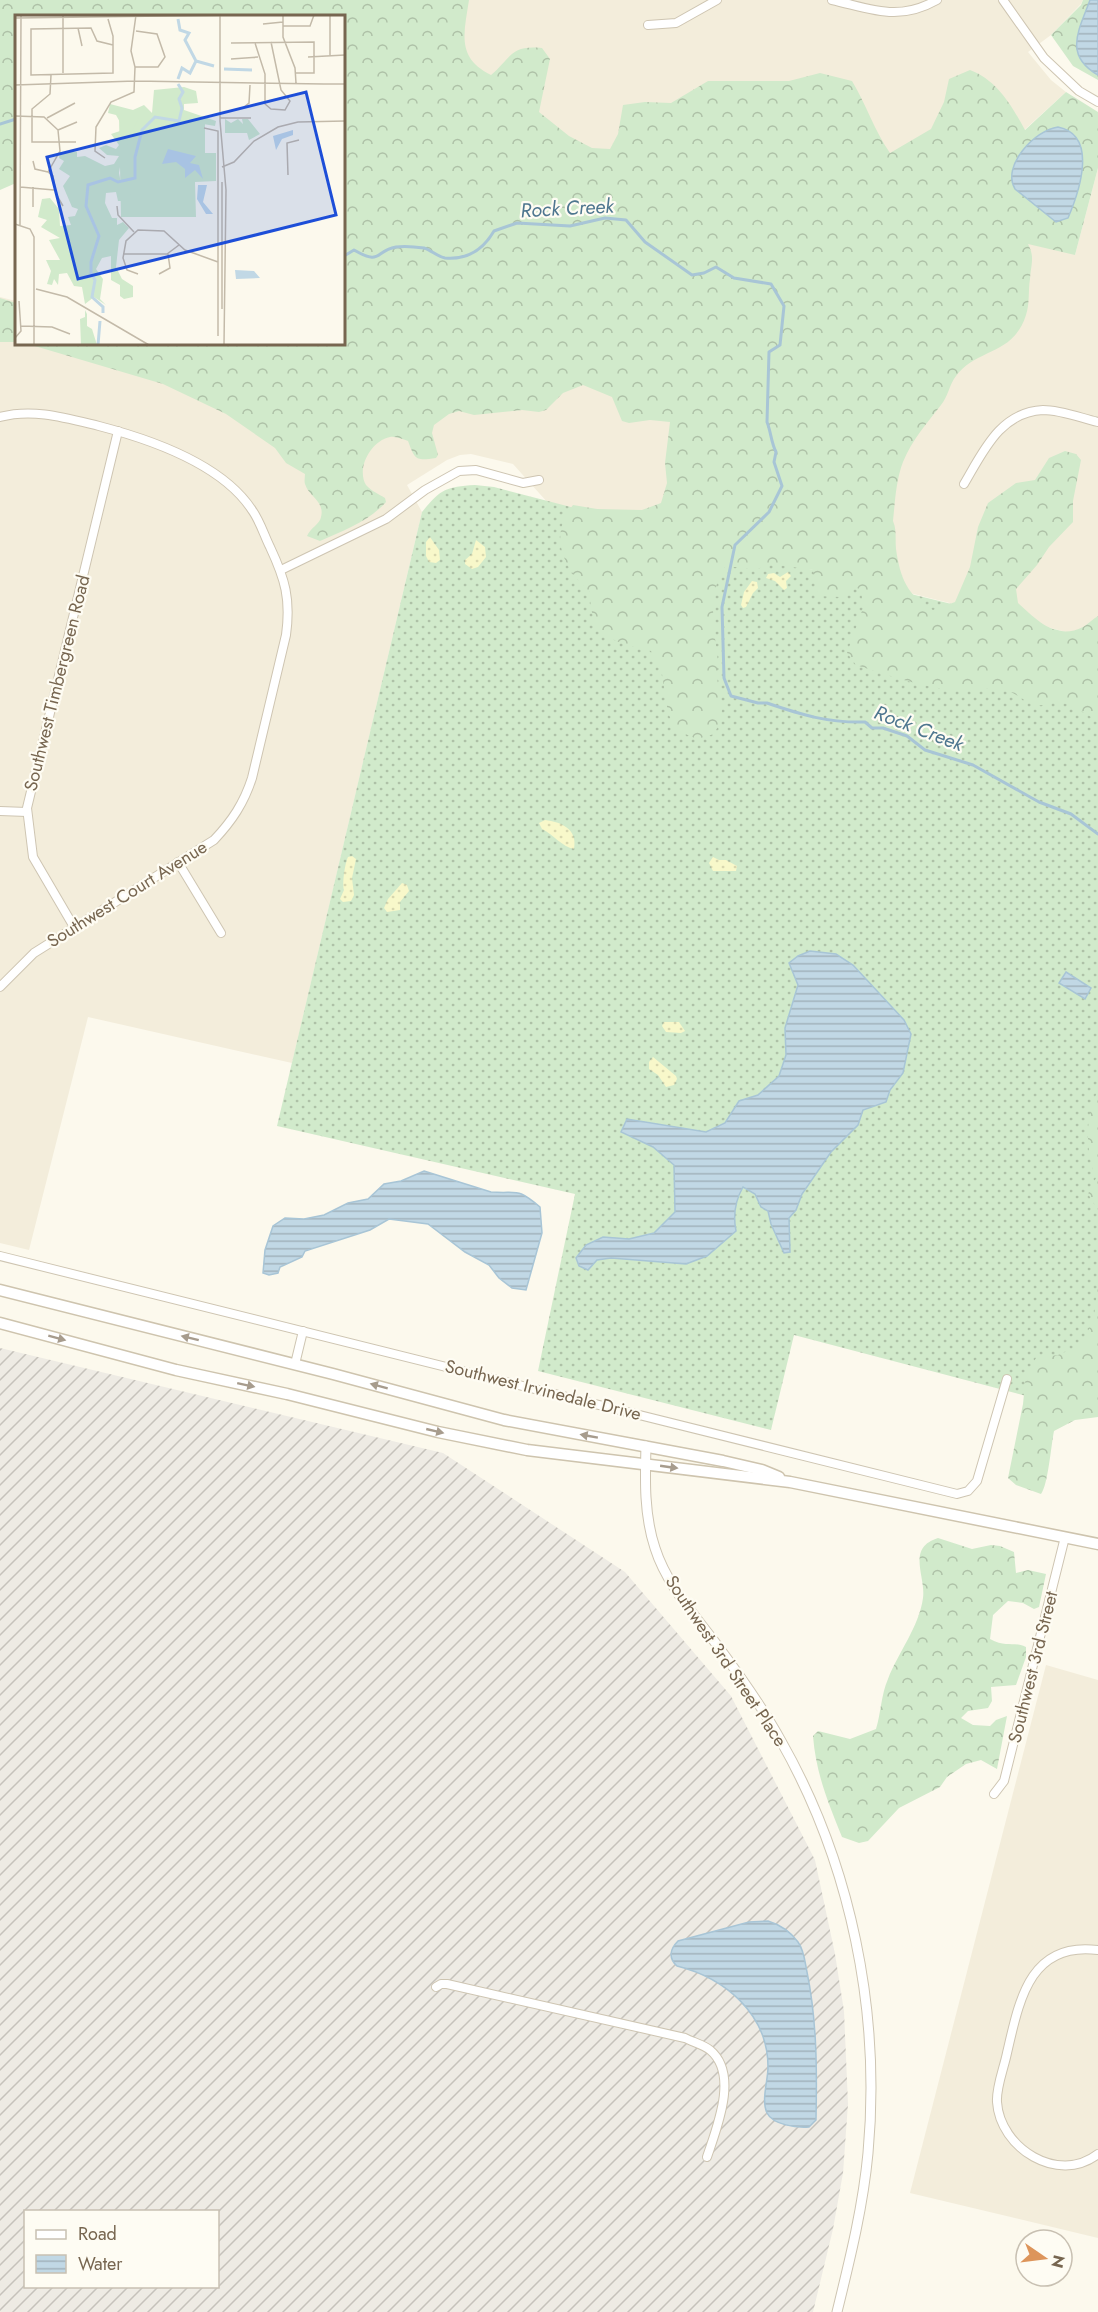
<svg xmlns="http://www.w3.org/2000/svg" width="1098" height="2312" viewBox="0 0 1098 2312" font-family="Jost,sans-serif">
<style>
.residential{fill:#f3eddb}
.industrial{fill:url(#industrial-furrows);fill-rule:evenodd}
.grass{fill:url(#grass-dots)}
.forest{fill:url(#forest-crowns)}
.sand{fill:url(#sand-dots)}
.water{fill:url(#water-rules);stroke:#a8c5d6;stroke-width:1.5}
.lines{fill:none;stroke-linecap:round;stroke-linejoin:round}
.stream{stroke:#a8c5d6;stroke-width:3}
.minor-casing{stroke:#cec5b2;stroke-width:10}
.tertiary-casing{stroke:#cec5b2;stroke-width:11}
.secondary-casing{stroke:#cec4ae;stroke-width:13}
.minor{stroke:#fff;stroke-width:8}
.tertiary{stroke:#fff;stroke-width:9}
.secondary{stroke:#fff;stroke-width:10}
.oneway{fill:#a79c8d}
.labels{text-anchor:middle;stroke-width:4.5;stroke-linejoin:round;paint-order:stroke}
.street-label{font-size:18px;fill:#776650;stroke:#fefcf3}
.water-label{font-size:20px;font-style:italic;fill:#4e768f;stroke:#fefcf3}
.inset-river{fill:none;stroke:#c1d8e5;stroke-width:3}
.inset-road{fill:none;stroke:#c3baa9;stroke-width:1.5}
.view{fill:#1d4ed8;fill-opacity:0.15;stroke:#1d4ed8;stroke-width:3}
.inset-edge{fill:none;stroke:#776650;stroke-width:3}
</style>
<defs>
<pattern id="industrial-furrows" width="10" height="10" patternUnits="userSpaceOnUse" patternTransform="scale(1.5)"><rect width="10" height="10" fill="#eeebe4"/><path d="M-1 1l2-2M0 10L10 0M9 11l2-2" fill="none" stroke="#c6c2bb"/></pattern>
<pattern id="grass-dots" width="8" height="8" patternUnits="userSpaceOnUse" patternTransform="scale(1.5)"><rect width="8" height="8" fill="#d1eacb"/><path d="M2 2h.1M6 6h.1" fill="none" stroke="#aec1a7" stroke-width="1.8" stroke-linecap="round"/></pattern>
<pattern id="forest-crowns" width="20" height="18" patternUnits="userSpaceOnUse" patternTransform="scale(1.5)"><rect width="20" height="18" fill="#d1eacb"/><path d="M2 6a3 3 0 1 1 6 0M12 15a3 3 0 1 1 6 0" fill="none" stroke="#aec1a7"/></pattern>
<pattern id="sand-dots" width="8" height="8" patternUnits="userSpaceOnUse" patternTransform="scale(1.5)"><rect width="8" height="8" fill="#f8f8ca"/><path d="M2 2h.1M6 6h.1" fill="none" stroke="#d8d7af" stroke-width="1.8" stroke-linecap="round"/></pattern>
<pattern id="water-rules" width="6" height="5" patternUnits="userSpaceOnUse" patternTransform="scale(1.5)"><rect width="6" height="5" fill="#c1d8e5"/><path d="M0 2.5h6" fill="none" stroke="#a2b3bc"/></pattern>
</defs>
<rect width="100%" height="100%" fill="#fcf9ed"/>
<!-- residential -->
<g class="residential">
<polygon points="0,0 1083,0 1081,4 1051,35 1028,52 1051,80 1066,92 990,161 1075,255 1098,168 1098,640 548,503 513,464 471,454 460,455 447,460 407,485 422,512 292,1063 88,1017 29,1250 0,1243 0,297 16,301 16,344 202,344 461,403 344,16 16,16"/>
<polygon points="1046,1665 1098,1680 1098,2238 910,2193"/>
</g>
<!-- industrial -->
<path class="industrial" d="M0,1348l443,105 182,119 106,124 84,164 20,94 9,57 4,93 -5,69 -10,56 -20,83h-813zM26,2212h192v74h-192z"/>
<!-- grass -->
<path class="grass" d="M475,485l19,2 327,85 277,68v763l-3,11 -301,-79 -23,95 -233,-59 37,-177 -298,-68 145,-614c19,-23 23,-25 53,-27z"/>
<!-- forest -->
<g class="forest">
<path d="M0,0h469c-5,33 -13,58 22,75 21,-18 19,-30 51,-27l8,11 -11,53 30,24 23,12 18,1 8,-15 5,-29 22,-3 26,1 37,-22h81l31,-8 32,8c14,23 22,49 38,72l41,-24 13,-27 5,-23 21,-9c27,10 42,36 55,60l41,-38 32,20v56l-23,87 -47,-11c7,13 3,20 2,35 -2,12 0,24 -4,36 -13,41 -50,33 -70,61 -7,9 -8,21 -15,29 -14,18 -29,35 -38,57 -7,18 -8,40 -10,59 4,9 2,18 3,28 4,28 11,47 37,61l22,-8 15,-35 8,-40 10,-24 28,-20 19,-3 14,-22 16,-7 11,3 5,6 -8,41v21l-24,25 -12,18 -21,24 2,14c19,17 38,38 65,24 5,-3 10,-8 15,-11v105c-13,-7 -27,-19 -42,-19 -6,0 -12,4 -17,3 -14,-1 -21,-12 -34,-15 -20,-4 -39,2 -60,-1 -30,-4 -60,-15 -89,-24l-9,-12 16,-45 -2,-19 -10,-2 -11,10 -22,-1 -5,-26 -41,-6 -18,6 -13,-3h-16c-17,25 -12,57 -8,86 1,7 0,15 0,23 2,26 11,34 -3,58l-17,5 -21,-9 -8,-17 -6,-39 -11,-23c-39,-10 -61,-13 -61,-59 -27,-24 -42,-56 -17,-87l24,4 45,1 19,-7 6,-20 -2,-20 5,-41 -20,-2 -21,3 -7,-2 -10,-24 -29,-12 -20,8 -17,17 -7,2 -17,-2 -48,5 -15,-4 -10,3 -15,11 -2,8 6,22 -2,3c-20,3 -21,2 -28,-17 -6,-2 -13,-5 -18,-4 -19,4 -34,31 -24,48 5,6 13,9 19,13l1,4c-18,20 -42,28 -66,39l-13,-5c3,-8 13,-12 14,-19 4,-16 -12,-20 -16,-33 -1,-3 0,-7 0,-10l-19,-11 -11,-15 -49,-34 -63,-30 -135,-40h316v-328h-328v167l-16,7z"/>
<polygon points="1083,0 1098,0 1098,80 1073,66 1051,35 1081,5"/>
<polygon points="0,298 16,303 16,342 0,342"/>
<path d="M1098,1091v119l-10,-16 8,-16c-10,-24 -12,-63 2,-87z"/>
<path d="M1098,1284v133l-23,3 -21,11c-3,15 -6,54 -13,63l-25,-9 -8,-7 15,-74 3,-30 10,-16 22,-3 25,-11 11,-28z"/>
<path d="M938,1538l34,11 19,-4 9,1 14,6 2,21 12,-3 18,4 -7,33 -5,2 -11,-6 -15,-2 -15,14 -3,24c17,9 23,2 36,8v10l-10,28 -25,2 1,14 -4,7 -20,3 -7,7 12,7 17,1 6,-6 11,-4 -10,53 -16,-9 -15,4 -19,13 -7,10 -41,21 -31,33 -9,2 -17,-6c-14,-35 -26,-63 -29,-101l5,-5 32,8 26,-10c5,-16 5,-34 12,-50 10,-26 31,-52 35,-81 3,-22 -17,-50 15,-60z"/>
</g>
<!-- sand -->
<g class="sand">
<polygon points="430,537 439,550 440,560 436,563 429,562 426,556 426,542"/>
<polygon points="476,540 485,547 486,557 478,567 472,569 465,564 465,560 472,554"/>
<polygon points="788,572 791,576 786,581 787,588 784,590 775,581 766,578 768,574 774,573 780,577"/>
<polygon points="752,581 757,582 758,588 753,593 746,607 743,608 741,605 744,592"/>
<path d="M545,820c16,2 33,9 29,29 -12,-2 -21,-15 -32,-20l-3,-6z"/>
<path d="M352,856l4,3 -4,19 2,17 -3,6 -8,1 -3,-3 4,-9c-2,-7 1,-27 4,-33z"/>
<polygon points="713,857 719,860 726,860 737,866 736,871 713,871 709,863"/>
<polygon points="402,883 407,885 409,891 400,902 400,910 387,912 384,908 388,899"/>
<polygon points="664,1022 679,1022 685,1031 681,1033 666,1032 662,1026"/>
<polygon points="653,1057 676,1076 677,1079 674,1085 666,1087 658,1075 649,1069 649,1062"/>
</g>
<!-- water -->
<g class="water">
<path d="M1090,0h8v75c-35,-20 -19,-45 -8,-75z"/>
<path d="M1058,127c40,8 22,63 10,91l-12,4 -41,-33c-14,-23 20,-59 43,-62z"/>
<path d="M810,951l26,3 17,11 51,55 7,14 -8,39 -13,17 -4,12 -23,8 -5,15 -27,27 -29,42 -6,16 -7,8 1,34 -6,1 -13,-29 -3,-13 -7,-4 -6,-13 -12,-7c-8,14 -10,29 -7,44l-29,25 -21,8 -75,-6 -14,2 -9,10 -9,-4 -3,-8 10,-13 17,-8 26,2 25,-6 21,-21 -1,-47 -21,-18 -32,-15 6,-13 79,13 19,-9 14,-22 19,-6 21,-19 7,-21 -1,-27 13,-43 -9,-22 9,-7z"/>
<polygon points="1066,972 1091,988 1085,999 1059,983"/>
<path d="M424,1171l67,21c28,2 25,-5 49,15l2,26 -16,57 -14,-2 -13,-10 -10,-13 -24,-13 -37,-28 -39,-5 -19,11 -65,21 -3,6 -22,10 -2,6 -9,2 -6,-2 2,-23 8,-24 12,-8 19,1 20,-4 24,-12 20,-4 16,-15 17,-3z"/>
<path d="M768,1921c13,4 22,10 30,21 6,8 7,20 9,30 10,49 10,98 9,148l-7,7c-12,1 -36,-2 -42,-14 -6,-13 1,-32 1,-46 0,-53 -43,-89 -91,-101 -9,-8 -7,-17 1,-25l71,-19z"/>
</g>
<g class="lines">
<!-- stream -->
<g class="stream">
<polyline points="0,124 16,119"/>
<path d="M344,256l10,-6c28,16 20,1 42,-3 7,-1 21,0 28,1 7,2 14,9 21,10 23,2 38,-8 49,-27l23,-8 53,3 35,-8 21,2 19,22 47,33 12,-2 12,-6 18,11 37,6 13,22 -4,39 -11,7 -2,70c4,10 4,20 9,30l-2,10 8,24 -13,26 -34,33 -13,62 2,71 7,18 27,7h9c35,12 61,20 98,19l7,6h11l24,8 18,14 48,15 66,37 32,12 27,20"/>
</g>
<!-- minor casing -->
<g class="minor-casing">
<g id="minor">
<path d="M832,0c40,9 66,22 105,0"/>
<polyline points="1003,0 1044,58 1079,91 1098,102"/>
<polyline points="648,25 676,23 717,0"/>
<path d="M0,417c33,-9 66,1 99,9 50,13 123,38 153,84 8,11 12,25 18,37 15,32 21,52 16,88l-34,143c-8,25 -20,43 -38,62l-180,113 -34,34"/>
<path d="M964,484c19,-32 36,-72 79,-74 18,0 38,8 55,12"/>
<polyline points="281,570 386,519 425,490 459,471 476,470 523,483 539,480"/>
<polyline points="0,811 27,812"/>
<polyline points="178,862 221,933"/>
<polyline points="74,927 33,857 27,808 118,431"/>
<polyline points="0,1256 957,1494 968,1491 977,1481 1007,1379"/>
<polyline points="295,1364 303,1331"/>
<polyline points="994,1794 1004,1781 1065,1537"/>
<path d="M1098,1950c-69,-9 -79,52 -91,103 -3,15 -11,34 -10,49 3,46 61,83 101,52"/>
<path d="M436,1987l5,-3h6l238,54c8,4 19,7 25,12 29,24 7,77 -3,107"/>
</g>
</g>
<!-- tertiary casing -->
<g class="tertiary-casing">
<path id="tertiary" d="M646,1446c-1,34 -2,69 9,102 11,35 37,64 59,93 24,32 48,65 67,100 70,123 100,271 87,412 -5,54 -18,106 -31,159"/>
</g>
<!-- secondary casing -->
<g class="secondary-casing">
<g id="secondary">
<polyline points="0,1290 333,1374 504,1420 723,1461 762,1470 779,1477"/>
<polyline points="0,1323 176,1370 287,1394 438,1432 527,1450 790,1482 1098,1544"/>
</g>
</g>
<!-- minor -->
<use href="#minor" class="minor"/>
<!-- tertiary -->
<use href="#tertiary" class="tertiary"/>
<!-- secondary -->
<use href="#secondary" class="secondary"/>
</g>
<!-- one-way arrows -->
<defs><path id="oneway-solid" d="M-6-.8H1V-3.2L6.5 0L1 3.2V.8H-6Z" transform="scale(1.5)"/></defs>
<g class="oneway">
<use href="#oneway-solid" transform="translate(57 1338) rotate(15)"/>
<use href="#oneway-solid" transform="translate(190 1338) rotate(-166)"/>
<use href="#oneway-solid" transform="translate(246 1385) rotate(12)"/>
<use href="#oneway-solid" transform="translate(379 1386) rotate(-165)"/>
<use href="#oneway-solid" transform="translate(435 1431) rotate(13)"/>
<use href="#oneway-solid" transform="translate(589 1436) rotate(-170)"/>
<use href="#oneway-solid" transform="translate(669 1467) rotate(8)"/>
</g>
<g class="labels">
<!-- street labels -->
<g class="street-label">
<text transform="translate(57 683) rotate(-76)" y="6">Southwest Timbergreen Road</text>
<text transform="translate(127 894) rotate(-32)" y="6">Southwest Court Avenue</text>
<text transform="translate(543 1390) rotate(14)" y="6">Southwest Irvinedale Drive</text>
<text transform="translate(726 1661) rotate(56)" y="6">Southwest 3rd Street Place</text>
<text transform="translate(1033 1667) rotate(-76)" y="6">Southwest 3rd Street</text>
</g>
<!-- water labels -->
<g class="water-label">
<text transform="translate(567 208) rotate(-3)" y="7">Rock Creek</text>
<text transform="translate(919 728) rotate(21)" y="7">Rock Creek</text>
</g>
</g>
<!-- overview -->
<g transform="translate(15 15)">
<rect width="330" height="330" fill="#fcf9ed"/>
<path d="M104,102l86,1v35h11v28l-21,1 1,35h-75z" fill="#d1eacb"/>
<path d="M169,72l12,4 2,12 -14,1v6l32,11 -1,5 -30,-5 -28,7 -1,-8 -8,5 -2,-7h-7l-12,22 1,25 -8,2 -1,6 2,10 17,-4 3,4 -17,18h-6l-2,-9 -10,1 -1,10 7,15h5v7l6,-3 6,6 -10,12 -3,27 6,12 11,7v11l-9,2 -4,-3v-11l-9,-5v-24l-9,2 -6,11 7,10 -3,20 6,6 -12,-8 -9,7 -3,-17 -8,-1 -7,-13 -8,1 -1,11 -4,-6 -2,6 -5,-1 4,-13 -5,-11h14l-11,-20 11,-2 -19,-11 6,-7 -9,-3 4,-18 8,-1 9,11 1,17 11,-1 -3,-8 7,-1 3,-7 -6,-2 -9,-21 7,-10 -11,-7 5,-8 -5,-3 1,-6h17v5l8,-1 20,10 9,-2 5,-8 -12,-1 -8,-7 7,-3 10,4 3,-4 -8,-11 9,-3 1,-7 -5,-9 -8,-2 2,-9 23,6 11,-5 8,8 2,-23zM210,104l6,4 7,-4 5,5 -1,-5h6l12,15 -11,6 -2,-7h-22zM70,295l2,4v12l5,3 5,16h-16l-1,-26 5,-2z" fill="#d1eacb"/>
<path d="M278,115v5l-11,4 -6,11 -3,-14zM153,134l28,7 -6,7 9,2 4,14 -8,-9 -10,8v-9l-9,-7 -14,2zM183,170h9l-4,17 10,12h-7l-9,-15zM220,255l19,1 6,7 -24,1z" fill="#c1d8e5"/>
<path class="inset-river" d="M181,46l18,5M209,54l28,1M163,64l4,-11 8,5 6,-12 -11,-21 4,-7 -9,-3 -2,-11M88,298v-6l-11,-10 3,-17 -4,-7v-11l8,-26 -13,-30 2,-21 22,-7 8,4 17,-4v-21l7,-27 13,-13 24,4 3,-13 -3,-9 4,-7 -5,-8M83,330l2,-24"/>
<path class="inset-road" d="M48,0v58M205,0v106l6,69 -2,155M268,0v22l12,31 1,15M0,3l225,-3M93,4l5,17v37l-82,2v-46l60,-1 6,13 16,4M248,9l20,-2M268,11h27l4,-11M63,13l4,18M216,28l83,-1v31h-19M240,28l10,31v30l6,5 14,1 5,-9 -9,-11 -10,-48M315,40v-40M293,42l37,-2M216,44l27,-2M120,52h23l7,-10 -8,-23 -21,-3M36,60l-1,19 -18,15v33h44M307,69h23M0,70l120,-4 189,3M229,92l5,-4 1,-18M0,101l29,1 14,13 2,21 -12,21M32,103l28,-15M205,103h31M189,113l14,3v205M43,115l19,-8M90,143l-10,-7 1,-24 15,-25 23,-10 1,-25 -4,-16 5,-36M18,146l2,8 13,3M207,152l12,-5 20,-21 24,-14 20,-5 47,-1M33,157l5,4 3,18 7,12M273,160l-1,-32 12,-3M5,172l34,3M18,172v20M102,191l1,9 16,17M0,209l15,5 4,8v108M5,210l1,-210M108,239h44l12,-9M123,259l-11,-4 -4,-12 3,-17 12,-11 26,1 21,19 33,12M144,259l11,-6 -2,-14M21,274l31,8 82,48M207,294v-127M6,311l31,1 18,7M0,323l6,-7 -2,-30"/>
<path class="view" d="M291,77l30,123 -258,64 -31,-122z"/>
<rect width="330" height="330" class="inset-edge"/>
</g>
<!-- legend -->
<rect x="24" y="2210" width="195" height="78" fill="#fefcf3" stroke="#c8c0b2" stroke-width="1.5"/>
<rect x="36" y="2230" width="30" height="9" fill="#ffffff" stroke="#c8c0b2" stroke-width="1.5"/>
<text x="78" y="2240" font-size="18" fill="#776650">Road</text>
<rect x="36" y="2255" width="30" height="18" fill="url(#water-rules)" stroke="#c8c0b2" stroke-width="1.5"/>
<text x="78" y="2270" font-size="18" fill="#776650">Water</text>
<!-- north arrow -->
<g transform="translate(1044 2258) rotate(104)"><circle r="28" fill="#fefcf3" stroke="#c8c0b2" stroke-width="1.5"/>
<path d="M0-4.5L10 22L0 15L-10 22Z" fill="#dd955b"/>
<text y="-9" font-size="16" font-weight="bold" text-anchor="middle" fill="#776650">N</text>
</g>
</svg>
